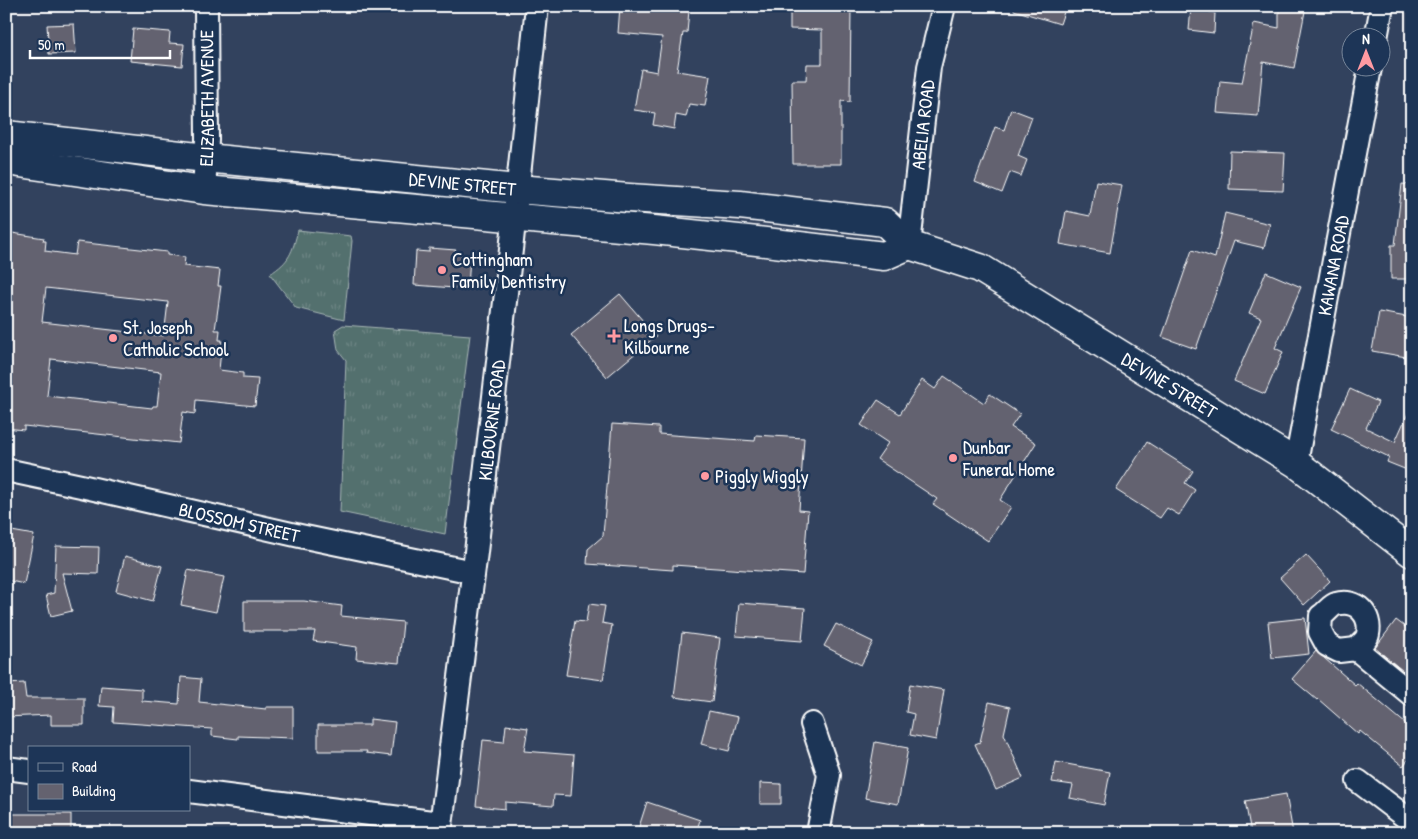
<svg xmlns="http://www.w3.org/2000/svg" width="1418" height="839" viewBox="0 0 1418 839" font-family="'Patrick Hand',sans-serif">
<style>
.grass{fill:url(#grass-tufts);stroke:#a9b8b6}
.building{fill:#64626f;stroke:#fff;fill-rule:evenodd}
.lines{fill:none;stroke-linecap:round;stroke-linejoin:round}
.minor-casing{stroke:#fff;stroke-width:26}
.major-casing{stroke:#fff;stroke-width:31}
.minor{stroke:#1d3557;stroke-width:22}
.major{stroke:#1d3557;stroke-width:28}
.poi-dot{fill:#ff9aa2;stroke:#1d3557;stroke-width:2}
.labels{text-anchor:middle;stroke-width:5;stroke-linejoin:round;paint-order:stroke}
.street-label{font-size:19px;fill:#fff;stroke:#1d3557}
.poi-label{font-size:19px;fill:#fff;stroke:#1d3557;text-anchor:start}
</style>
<defs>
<pattern id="grass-tufts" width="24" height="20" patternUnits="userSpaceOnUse" patternTransform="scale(1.25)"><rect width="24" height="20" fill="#53706e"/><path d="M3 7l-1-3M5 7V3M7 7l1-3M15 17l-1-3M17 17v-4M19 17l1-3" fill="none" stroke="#6d8584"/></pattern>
</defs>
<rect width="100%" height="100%" fill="#32425e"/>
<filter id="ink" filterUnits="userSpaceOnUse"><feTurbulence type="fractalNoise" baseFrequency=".02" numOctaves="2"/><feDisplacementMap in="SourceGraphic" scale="10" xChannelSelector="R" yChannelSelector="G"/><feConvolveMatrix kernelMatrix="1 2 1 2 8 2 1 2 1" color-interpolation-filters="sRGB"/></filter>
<g filter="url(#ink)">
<!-- grass -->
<g class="grass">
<path d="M298,230l53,6 1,5 -8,79 -48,-12 -26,-34c20,-13 22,-21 28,-44z"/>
<polygon points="343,325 470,335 445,534 340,512 346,360 338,350 335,330"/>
</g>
<!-- building -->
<g class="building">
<polygon points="620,6 660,6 659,8 689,10 687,33 683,33 677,71 710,76 705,106 689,104 686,117 676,115 674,129 653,125 655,113 634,110 641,69 657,72 662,37 618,33"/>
<polygon points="790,6 851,6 850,102 841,101 841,164 793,164 792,80 806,80 807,64 822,64 822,30 790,29"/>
<polygon points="1014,6 1066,6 1060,24 1014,10"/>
<polygon points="1194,6 1209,6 1209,12 1215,13 1214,33 1189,30 1191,8 1194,8"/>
<polygon points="1279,6 1306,6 1294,68 1263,62 1258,116 1217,113 1220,81 1242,83 1254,23 1279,28"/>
<polygon points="74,24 76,53 49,54 47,25"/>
<polygon points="133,29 170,32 169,43 184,44 182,66 130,61"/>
<polygon points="1011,109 1032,117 1018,156 1027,160 1021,176 1010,172 1002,193 975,182 995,127 1004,130"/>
<polygon points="1230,151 1285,153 1283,191 1229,189"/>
<polygon points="1096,181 1122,185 1110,253 1060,244 1066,211 1090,216"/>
<polygon points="1402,184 1412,185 1412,279 1391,279 1391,245 1395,245"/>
<polygon points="1225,213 1270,224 1264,248 1234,241 1196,349 1162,337 1192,250 1215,258"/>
<path d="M6,232l38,6 -1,3h3l-1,10 30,4 2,-13 90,10v3l18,2 -1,9 36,4 -2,16h3l-6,44h5l-1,10h3l-3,30 24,3v5l15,1 -3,27 -59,-6 -1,14 -12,-2 -4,31 -155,-17v4l-18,-2zM46,288l122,14 -4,34 -122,-14zM51,359l110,13 -4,34h-4l-1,2 -105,-12z"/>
<polygon points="429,248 456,250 456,254 470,255 468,289 414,285 416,251 429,252"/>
<polygon points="1266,272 1301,287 1275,348 1283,352 1265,394 1234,381 1261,318 1249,313"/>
<polygon points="620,294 656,336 607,377 571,335"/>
<polygon points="1379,312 1412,318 1412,358 1372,351"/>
<polygon points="944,376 984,403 990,394 1020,414 1011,427 1036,443 1000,500 1011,507 988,541 933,504 937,499 877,459 888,443 861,425 878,400 900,414 922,380 935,389"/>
<polygon points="1350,389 1378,402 1366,428 1395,442 1412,404 1412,472 1387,462 1389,457 1331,429"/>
<polygon points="612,424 659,427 659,434 755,441 756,435 804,438 799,510 808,511 803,574 673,565 673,570 587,564 588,549 603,536"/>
<polygon points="1147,442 1193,471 1185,483 1195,490 1179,515 1167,508 1160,518 1116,490"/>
<polygon points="6,530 34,535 24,584 6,580"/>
<polygon points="56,546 99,547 98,574 62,573 72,611 51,616 46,595 54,593"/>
<polygon points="1306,555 1330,581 1304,605 1280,578"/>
<polygon points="125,556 162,566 153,601 116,591"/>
<polygon points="188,570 224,577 216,612 181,605"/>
<polygon points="244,601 304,601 342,606 341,616 403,622 399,663 356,659 357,647 313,641 315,631 244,631"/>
<polygon points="739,603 805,608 802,641 736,636"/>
<polygon points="589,604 605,606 602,623 612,625 603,680 566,675 575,621 586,622"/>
<polygon points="1305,618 1309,654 1272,658 1268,622"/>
<polygon points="1396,620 1412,632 1412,659 1403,671 1375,648"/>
<polygon points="836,624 873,642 861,665 824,646"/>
<polygon points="682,633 720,638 712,702 674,697"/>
<polygon points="1316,651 1355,685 1357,683 1412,729 1412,755 1403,766 1360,731 1358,734 1318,699 1317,700 1292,679"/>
<polygon points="181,677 201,679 199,702 266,709 266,707 293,707 293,738 238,736 238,739 212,736 212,729 113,722 114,707 99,706 101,686 142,689 142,701 179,704"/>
<polygon points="24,683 26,698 84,698 84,725 51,725 51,715 6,717 6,684"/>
<polygon points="910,684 944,690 936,740 910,735 914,714 906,712"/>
<polygon points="989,702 1010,707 1004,734 1023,778 996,790 975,744 980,742"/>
<polygon points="709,711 738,717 729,751 701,744"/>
<polygon points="370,719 395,722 391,756 366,753 367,751 318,751 318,725 370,725"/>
<polygon points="506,725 528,728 524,751 574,755 571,796 554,795 553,806 505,802 505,809 476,806 483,740 504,742"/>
<polygon points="875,742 908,748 898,804 865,798"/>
<polygon points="1056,762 1110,772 1104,805 1070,798 1073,785 1052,782"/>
<polygon points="760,783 781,784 781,804 760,804"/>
<polygon points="1286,794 1293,833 1251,833 1245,801"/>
<polygon points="647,802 700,820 696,833 637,833"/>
<rect x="6" y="814" width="65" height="19"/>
</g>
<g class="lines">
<!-- minor casing -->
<g class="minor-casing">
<g id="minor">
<polyline points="1376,38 1382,6"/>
<path id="s1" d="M204,190l3,-50 -1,-134"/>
<path id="s2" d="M909,245l20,-178 15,-61"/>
<path id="s3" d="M1296,463l74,-395"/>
<path id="s4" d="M6,470l75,16 219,50 173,36"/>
<path d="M1356,649c4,-4 11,-9 12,-15 4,-19 -12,-36 -32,-30 -5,1 -10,9 -15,12l-1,16 7,13 12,6 17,-2 56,46"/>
<polyline points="812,724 829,775 818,833"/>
<polyline points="6,768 29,771"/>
<polyline points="1358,781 1412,822"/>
<polyline points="189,791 440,823"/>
<path id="s5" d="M440,833l36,-281 36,-311 25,-235"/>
</g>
</g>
<!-- major casing -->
<g class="major-casing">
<g id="major">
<path id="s6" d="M6,135l200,23 311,31 112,9 111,7 145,17 24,23 71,23 316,195 116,90"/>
<polyline points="6,161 204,190 654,230 757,241 884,256 909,245"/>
</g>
</g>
<!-- minor -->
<use href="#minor" class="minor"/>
<!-- major -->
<use href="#major" class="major"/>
</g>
</g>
<!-- markers -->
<g class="poi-dot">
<circle cx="442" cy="270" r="5"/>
<path d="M611.5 328.5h5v5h5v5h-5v5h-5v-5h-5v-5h5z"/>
<circle cx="113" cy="338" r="5"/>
<circle cx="953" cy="458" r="5"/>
<circle cx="705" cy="476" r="5"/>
</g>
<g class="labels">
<!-- street labels -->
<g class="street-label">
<text dy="7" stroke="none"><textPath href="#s1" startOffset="92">ELIZABETH AVENUE</textPath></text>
<text dy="7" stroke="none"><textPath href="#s2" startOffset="121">ABELIA ROAD</textPath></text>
<text dy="7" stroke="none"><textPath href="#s6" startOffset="459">DEVINE STREET</textPath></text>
<text dy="7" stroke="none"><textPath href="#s3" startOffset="201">KAWANA ROAD</textPath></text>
<text dy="7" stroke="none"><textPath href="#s6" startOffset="1214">DEVINE STREET</textPath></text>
<text dy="7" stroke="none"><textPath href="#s5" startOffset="416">KILBOURNE ROAD</textPath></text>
<text dy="7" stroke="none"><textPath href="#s4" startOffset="239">BLOSSOM STREET</textPath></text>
</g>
<!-- poi labels -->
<g class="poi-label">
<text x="452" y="266">Cottingham<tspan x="452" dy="22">Family Dentistry</tspan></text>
<text x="624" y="332">Longs Drugs-<tspan x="624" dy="22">Kilbourne</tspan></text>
<text x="123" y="334">St. Joseph<tspan x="123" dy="22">Catholic School</tspan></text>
<text x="963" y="454">Dunbar<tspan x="963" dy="22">Funeral Home</tspan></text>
<text x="715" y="483">Piggly Wiggly</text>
</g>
</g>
<!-- margin -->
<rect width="1418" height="839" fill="none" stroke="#1d3557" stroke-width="25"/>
<rect x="12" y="12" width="1393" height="814" fill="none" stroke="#fff" stroke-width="2" filter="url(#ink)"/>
<!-- legend -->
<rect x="28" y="746" width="162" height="65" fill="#1d3557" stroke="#77869a"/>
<rect x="38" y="763" width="25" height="8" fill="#1d3557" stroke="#77869a"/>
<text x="72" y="772" font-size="15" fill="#ffffff">Road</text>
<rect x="38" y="784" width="25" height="15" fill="#64626f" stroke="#77869a"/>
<text x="72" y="796" font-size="15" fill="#ffffff">Building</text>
<!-- north arrow -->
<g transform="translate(1366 52)"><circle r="24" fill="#1d3557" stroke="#77869a"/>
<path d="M0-4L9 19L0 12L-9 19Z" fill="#ff9aa2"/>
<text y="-8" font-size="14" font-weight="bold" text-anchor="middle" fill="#ffffff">N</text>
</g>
<!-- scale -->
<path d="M30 50v8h140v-8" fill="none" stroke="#ffffff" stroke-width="2.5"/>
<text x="38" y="50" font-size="15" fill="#ffffff" stroke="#1d3557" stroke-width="4" paint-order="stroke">50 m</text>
</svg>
